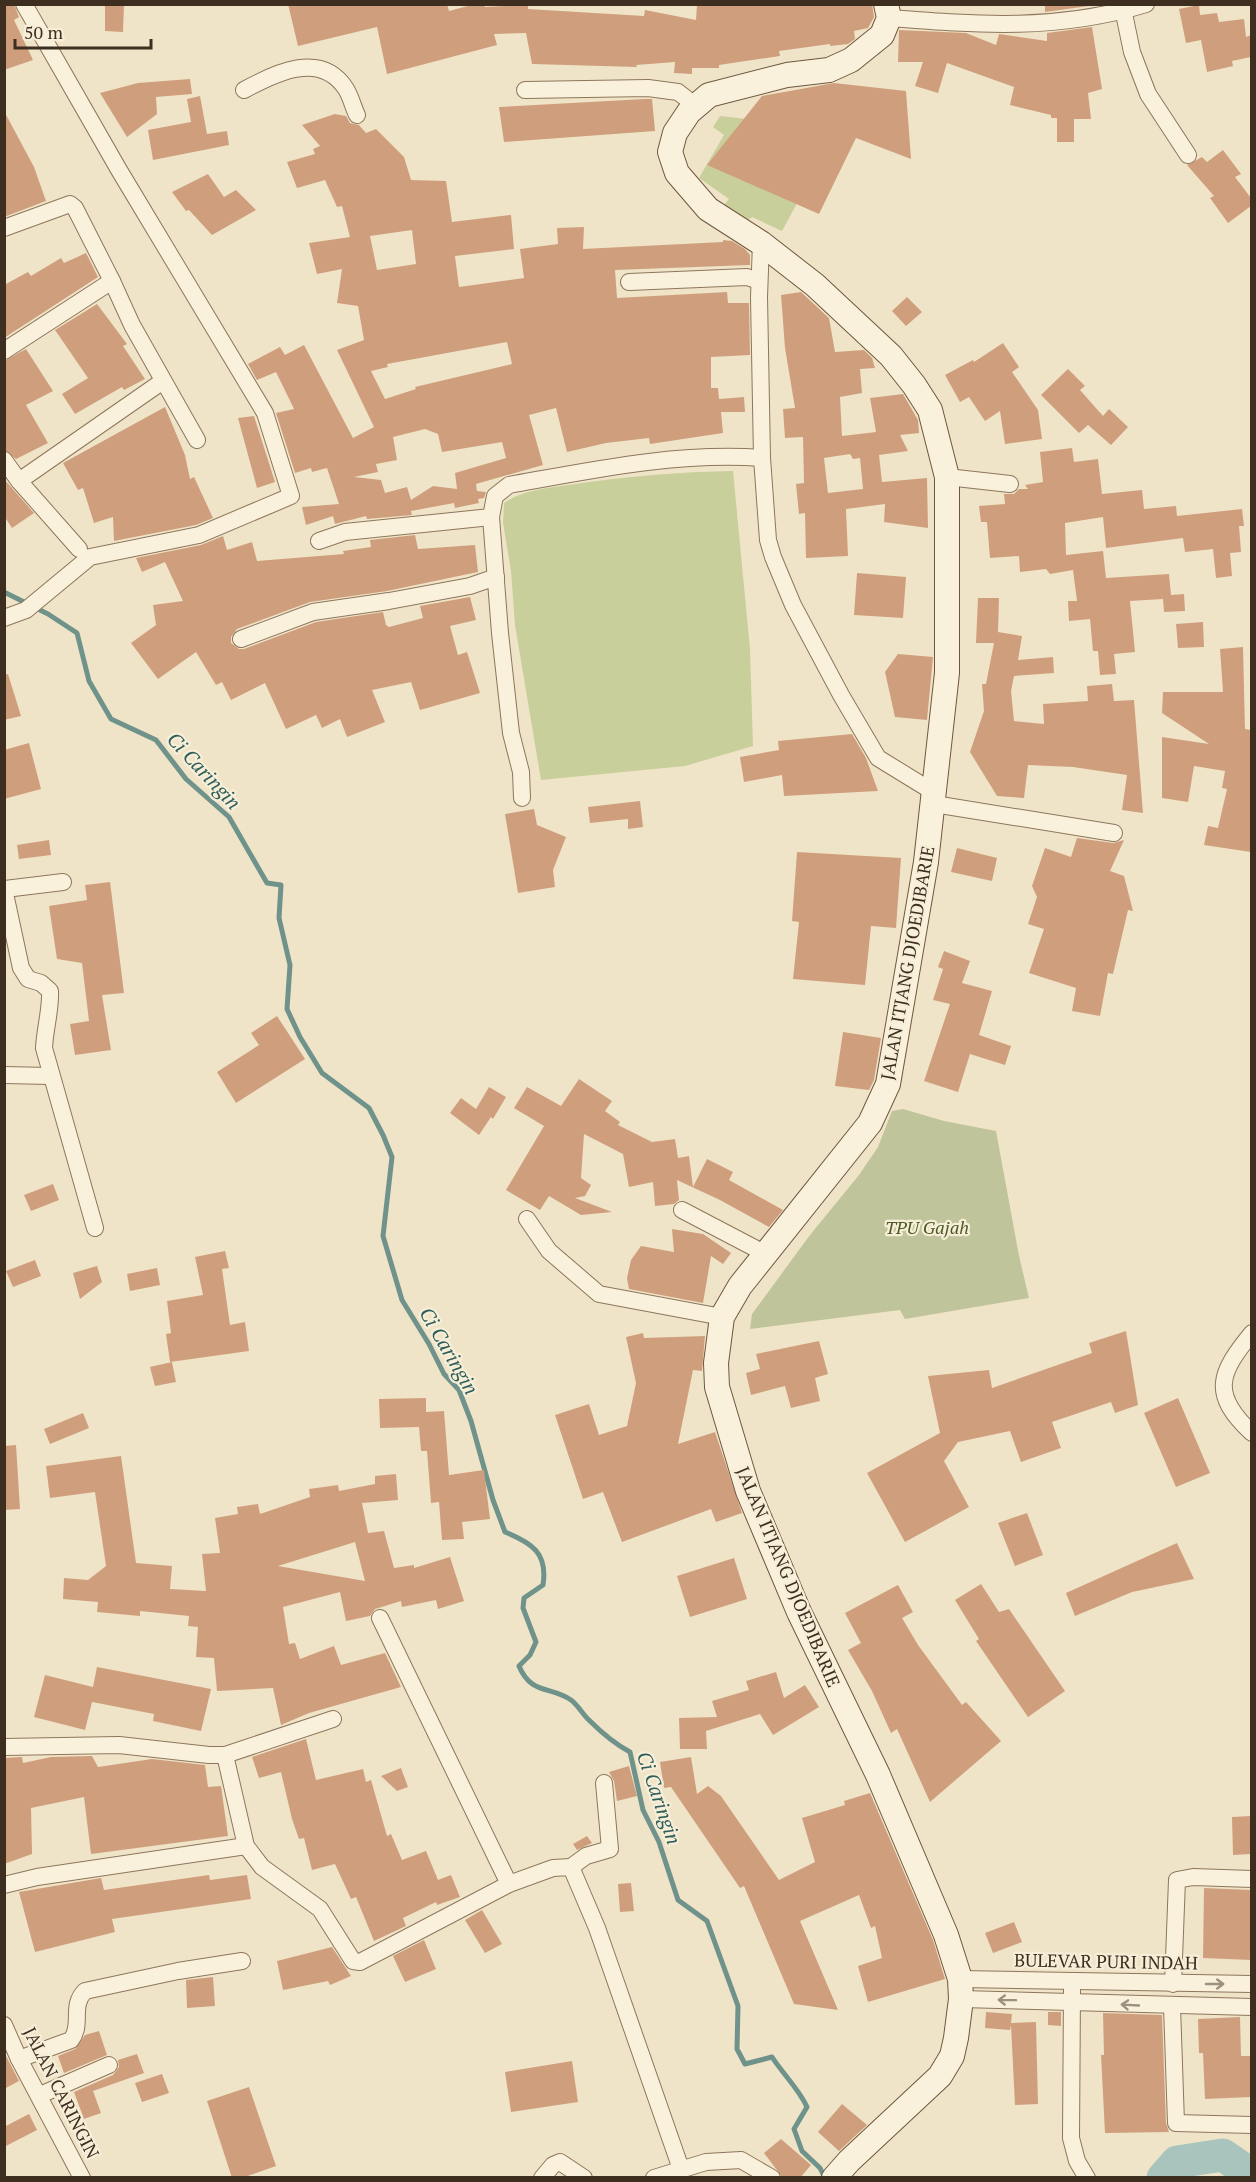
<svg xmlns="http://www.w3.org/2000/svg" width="1256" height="2182" viewBox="0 0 1256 2182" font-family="'PT Serif',serif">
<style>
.green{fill:#c9cf9b}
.cemetery{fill:#bfc49a}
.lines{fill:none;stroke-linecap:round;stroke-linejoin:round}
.stream{stroke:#6f938a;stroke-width:5}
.river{stroke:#a9c4bc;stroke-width:33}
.building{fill:#cf9f7d;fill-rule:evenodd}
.street-casing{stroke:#8d765c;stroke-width:18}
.secondary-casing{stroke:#6f573f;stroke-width:26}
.street{stroke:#faf1dc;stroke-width:16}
.secondary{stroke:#faf1dc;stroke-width:24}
.oneway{stroke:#9c907e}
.labels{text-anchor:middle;stroke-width:4.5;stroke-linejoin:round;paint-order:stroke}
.street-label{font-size:18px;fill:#3d2e20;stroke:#f7eed8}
.park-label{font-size:18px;font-style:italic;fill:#4d5a26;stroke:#f7eed8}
.water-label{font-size:20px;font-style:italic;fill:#2f5d5a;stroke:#f7eed8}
</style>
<rect width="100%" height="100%" fill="#f0e4c8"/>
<!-- green -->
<g class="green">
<polygon points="720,116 764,121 825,152 782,231 752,217 746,222 724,205 729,199 699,178 724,135 713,127"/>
<path d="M733,471l17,178 3,97 -68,20 -144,14 -26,-155 -4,-54 -8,-48 1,-20c21,-14 45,-15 71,-19 53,-8 104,-12 158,-13z"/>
</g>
<!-- cemetery -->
<polygon class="cemetery" points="903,1109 944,1121 996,1131 1019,1256 1029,1298 905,1319 900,1310 750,1329 752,1314 810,1235 859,1175 878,1147 892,1111"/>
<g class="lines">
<!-- stream -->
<path class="stream" d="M4,592l44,22 29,19 12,48 22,38 45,21 30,39 43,38 38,66 14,2 -2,33 11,47 -3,44 13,28 22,36 47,35 14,27 9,22 -9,79 19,64 27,44 15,30 15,16 12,31 22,79 12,32c27,11 43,21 38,53l-19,13 -1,10 13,34 -6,13 -11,11c12,29 32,20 52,34 7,5 12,15 19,21 12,12 25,23 40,31l13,58 16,32 19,58 29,21 31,85 -1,43 8,15 27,-7c11,17 27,32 35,50l-13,22 8,22 18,17 5,10"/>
<!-- river -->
<polyline class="river" points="1163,2178 1177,2162 1223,2155 1252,2175"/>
</g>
<!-- building -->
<g class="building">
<polygon points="4,4 14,4 19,17 14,20 33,60 4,70"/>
<polygon points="105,4 124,4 123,32 105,31"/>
<polygon points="288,4 447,4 449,11 475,4 484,4 485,7 528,5 528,9 644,16 645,10 696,20 697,4 872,4 874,17 868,28 854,31 855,39 848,44 830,46 830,44 779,51 780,56 719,65 719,68 692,68 692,74 674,73 675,62 636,65 637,67 532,64 526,33 494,34 497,45 387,74 377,27 298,46"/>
<polygon points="1045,4 1089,4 1089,6 1045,12"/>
<polygon points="1199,5 1200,15 1217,13 1219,22 1244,19 1246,37 1251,35 1251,57 1232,61 1233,66 1207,72 1201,40 1186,43 1179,9"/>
<polygon points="1092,27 1102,89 1088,93 1091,119 1074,119 1074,142 1057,142 1057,118 1051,118 1051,115 1010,105 1014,87 947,63 938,93 915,86 923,62 898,62 899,30 966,33 996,45 999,34 1047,41 1047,33"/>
<polygon points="190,79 192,94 156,97 157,114 127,137 100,93 138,83"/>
<polygon points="834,83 906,91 911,159 856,138 819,214 707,165 762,96"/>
<polygon points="200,96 207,134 227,131 229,145 153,160 148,130 191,122 187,99"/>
<polygon points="644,99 652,99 655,131 504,142 499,107"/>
<polygon points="4,111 34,167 46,201 4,217"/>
<path d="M335,114l11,2 4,7 9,2 7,8 10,-4 28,28 7,23 35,1 6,41 59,-7 3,34 -59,7 4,31 65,-9 -4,-29 38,-5 -1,-16 27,-1 -1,22 140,-7v-2l9,1 13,8 5,6v10l-135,5 2,28 110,-6 1,11h21l1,52 -39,2v31h7l1,11 25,-2 1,15h-24l2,21 -73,11 -1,-6 -43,5 -39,9 -11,-44 -27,7 14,50 -67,19 1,7 9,1 -2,6 -6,1 1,4 -24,5 -1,-5 -43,8 1,4 -45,4 -1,-3 -31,8 -2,-8 -27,9 -4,-18 37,-3 -12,-36 -15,4 -1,-4 -16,5 -19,-60 18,-4 -18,-37 -19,8 -9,-16 32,-17 5,8 19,-10 49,93 21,-11 -37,-77 27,-10 -6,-34 -21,-3 5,-34 -25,5 -8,-31 41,-6 -8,-31 -5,1 -12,-27 -28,8 -10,-26 28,-8 -2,-5 7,-3 -18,-21zM412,230l4,34 -39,6 -7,-34zM507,342l5,22 -97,23 1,2 -31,10 -14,-28 17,-4 -1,-3zM425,429l13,5 4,18 60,-10 4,16 -51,15 2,16 -24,-3 -22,14 -4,-13 -22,6 -4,-13 -27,-3 24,-5 -2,-8 21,-4 -4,-23z"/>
<polygon points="1223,150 1241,174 1235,177 1251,198 1251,206 1228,223 1210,198 1214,196 1187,165 1202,157 1207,162"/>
<polygon points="208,174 224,197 236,190 256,210 212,235 189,210 186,211 172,192"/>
<polygon points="86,253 98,277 4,338 4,285 28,272 31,276 61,258 64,263"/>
<path d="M801,292l28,26 6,34 29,-2 8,8 3,10 -15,1 2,24 -22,4 2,39 34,-4 -6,-34 33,-4 15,26 1,13 -19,2 8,16 -29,4 3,27 45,-4 1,50 -44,-6 1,-18 -39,5 2,47 -42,2 -1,-45 -6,1 -3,-30 8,-1 -1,-46 -18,1 -2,-29 12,-1 -10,-60 -4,-53zM850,454l3,5 7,-1 3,31 -35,4 -4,-35z"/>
<polygon points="907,297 922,312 906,326 892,311"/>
<polygon points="97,304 127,344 123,346 145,379 124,390 122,387 75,414 62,394 88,378 55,330"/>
<polygon points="1003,343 1019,367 1012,372 1038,410 1042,439 1005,444 1000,411 985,421 969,397 960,402 945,375 973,360 974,362"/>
<polygon points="26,349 53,391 26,405 48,443 16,459 4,450 4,361"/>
<polygon points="1068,369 1085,386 1080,390 1103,416 1109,409 1128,427 1111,445 1088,425 1079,433 1041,395"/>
<polygon points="165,407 185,455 190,479 194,477 213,518 196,525 114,541 113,517 94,523 83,488 78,490 63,463"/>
<polygon points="254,416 275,482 257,488 238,418"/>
<polygon points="1072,448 1074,462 1098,459 1102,494 1142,490 1144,509 1176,506 1177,516 1242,509 1244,526 1239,526 1241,552 1230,553 1232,576 1216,578 1213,549 1185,552 1183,538 1106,548 1103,517 1065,523 1066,555 1103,551 1106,578 1169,574 1171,595 1184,594 1185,611 1164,612 1163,599 1130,601 1135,652 1114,654 1116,674 1100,675 1098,651 1093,651 1090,619 1069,621 1068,601 1077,601 1073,570 1050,574 1046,569 1020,572 1019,556 990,558 987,522 981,522 979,506 1005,504 1004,494 1014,494 1019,489 1028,489 1025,485 1043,482 1040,452"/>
<polygon points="4,479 34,513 12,528 4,516"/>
<polygon points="415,535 418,549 475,545 478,572 387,591 310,602 237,629 231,637 231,643 239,649 244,649 316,622 383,612 386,625 389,627 423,618 420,606 470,597 476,620 450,626 458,655 467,652 480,693 420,710 411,682 372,690 385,722 347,737 340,719 322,728 316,715 286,729 265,683 231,700 222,682 216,685 196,652 158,679 131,643 156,625 153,605 183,601 165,562 142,572 136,558 201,545 223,536 227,550 252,542 257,561 344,554 343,551 371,547 370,540"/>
<polygon points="857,573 906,577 903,618 854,615"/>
<polygon points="978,598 999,598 998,632 1022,636 1018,660 1053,657 1054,673 1014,676 1011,691 1014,721 1044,724 1043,704 1088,701 1087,686 1112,684 1114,701 1134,700 1143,813 1122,810 1127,775 1073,767 1028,765 1024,798 997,796 970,752 984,711 982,684 986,684 994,643 976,643"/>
<polygon points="1203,622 1204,647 1178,648 1176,624"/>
<polygon points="1243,647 1245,729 1251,730 1251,852 1204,845 1208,826 1218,828 1227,789 1222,788 1225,771 1194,766 1188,802 1162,798 1162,737 1209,744 1162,713 1163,692 1223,692 1220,649"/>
<polygon points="898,654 933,657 927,720 895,717 885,672"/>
<polygon points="8,674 21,716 4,720 4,675"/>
<polygon points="852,734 866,758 878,791 784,796 782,775 744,782 740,757 779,750 778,741"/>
<polygon points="29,743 41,789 4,799 4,750"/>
<polygon points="640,801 643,827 628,829 628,819 590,823 588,807"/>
<polygon points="534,809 537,825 566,837 553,870 555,887 518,893 505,814"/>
<polygon points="1077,838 1113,843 1124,840 1110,871 1124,876 1133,911 1128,910 1113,974 1108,973 1100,1016 1072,1011 1076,988 1029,973 1044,929 1028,924 1037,897 1032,886 1045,848 1071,857"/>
<polygon points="49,840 51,855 19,859 17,845"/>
<polygon points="957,848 997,858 992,881 951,872"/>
<polygon points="797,852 901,858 896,928 871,926 865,985 793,979 799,922 792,921"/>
<polygon points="110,882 124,993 102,995 111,1050 75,1055 70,1024 89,1021 82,963 57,959 49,906 87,900 85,885"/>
<polygon points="944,951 970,961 962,983 992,991 979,1035 1011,1046 1005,1065 970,1054 958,1092 924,1081 950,1004 933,1000 943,969 938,967"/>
<polygon points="277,1016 305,1059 236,1103 217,1072 259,1045 251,1033"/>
<polygon points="843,1032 881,1038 874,1080 869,1090 835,1086"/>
<polygon points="579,1079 612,1101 605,1111 620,1122 618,1125 652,1142 675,1139 678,1158 689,1156 693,1187 707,1159 733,1172 729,1180 783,1210 769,1227 720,1200 677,1180 679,1200 674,1204 655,1206 653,1182 629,1187 623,1154 584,1134 581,1178 591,1185 585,1196 575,1198 612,1212 581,1215 549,1196 540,1210 506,1190 544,1126 514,1108 527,1087 561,1106"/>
<polygon points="489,1087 506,1097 493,1119 491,1117 479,1135 450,1113 461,1098 476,1109"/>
<polygon points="53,1184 59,1200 31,1211 24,1195"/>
<polygon points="672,1229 703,1234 731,1253 723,1264 711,1256 703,1303 629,1289 627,1278 631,1260 641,1246 674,1252"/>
<polygon points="225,1251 229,1268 222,1269 230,1325 245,1322 249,1351 170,1362 166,1334 171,1333 167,1301 203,1295 195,1257"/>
<polygon points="35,1260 41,1276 13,1287 6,1271"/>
<polygon points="97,1266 102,1282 80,1299 73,1273"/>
<polygon points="157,1268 160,1285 130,1291 127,1274"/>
<polygon points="1126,1331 1138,1405 1115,1413 1111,1402 1052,1422 1061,1448 1021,1462 1010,1431 958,1442 944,1461 969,1507 905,1542 867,1473 940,1433 928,1376 989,1370 992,1388 1092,1353 1089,1343"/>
<polygon points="643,1333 644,1338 705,1336 702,1371 693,1370 678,1444 715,1432 742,1513 716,1522 711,1509 622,1542 603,1492 583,1499 555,1415 589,1404 599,1435 627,1426 636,1383 626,1337"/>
<polygon points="819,1341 828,1374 815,1378 820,1401 791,1408 785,1386 751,1395 746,1373 760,1369 756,1354"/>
<polygon points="172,1362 176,1382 155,1386 150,1367"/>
<polygon points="426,1398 426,1412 444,1411 449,1475 484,1470 490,1519 462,1522 464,1539 442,1540 439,1502 431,1503 427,1451 421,1451 419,1427 380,1428 379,1399"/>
<polygon points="1178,1398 1210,1473 1176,1487 1144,1413"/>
<polygon points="83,1413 89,1428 50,1444 44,1429"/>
<polygon points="16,1445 20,1509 4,1510 4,1446"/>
<path d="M121,1456l15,107 36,3 -2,23 36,2 -4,-37 18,-1 -5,-35 23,-4 -1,-7 21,-3 2,10 50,-17 -1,-8 29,-4 1,6 36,-7v-8l21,-2 2,26 -36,3 6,30 16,-2 10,37 20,-3v3l36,-11 14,44 -26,8 -2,-9 -34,7 -1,-6 -26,8 -5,7 -24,5 -6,-29 -57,15 6,37 6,-1 5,16 34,-13 7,19 44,-12 16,34 -92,26 -28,12 -8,-37 -56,3 -3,-33 -18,-1 2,-30 -10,-1 1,-10 -49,-5v5l-43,-4 1,-10 -35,-3 1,-21 24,2 18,-14 -11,-74 -45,6 -4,-32zM355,1542l10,39 -87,-15z"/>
<polygon points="1027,1513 1043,1555 1015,1566 998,1523"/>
<polygon points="1177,1543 1194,1579 1132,1592 1075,1616 1066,1593"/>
<polygon points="734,1558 747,1599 690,1617 677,1576"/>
<polygon points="981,1584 999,1612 1009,1609 1065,1691 1028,1717 976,1641 979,1639 955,1600"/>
<polygon points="898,1585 913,1612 902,1618 918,1645 962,1705 966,1702 1001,1741 930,1802 897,1729 891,1733 872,1691 848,1650 861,1643 845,1613"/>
<polygon points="97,1667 211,1689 201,1731 153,1721 154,1714 92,1702 85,1730 34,1717 45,1675 93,1687"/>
<polygon points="776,1672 784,1698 805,1685 819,1707 773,1735 760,1714 706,1731 707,1749 680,1749 679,1718 717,1717 712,1701 749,1690 746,1681"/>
<polygon points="306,1739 316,1780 363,1769 366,1782 371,1780 387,1836 391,1834 402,1860 426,1851 438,1880 451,1875 460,1897 437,1905 436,1902 403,1918 406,1926 374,1941 356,1897 351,1899 335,1864 312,1870 304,1838 299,1839 292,1819 281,1772 259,1778 252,1757"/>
<polygon points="92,1756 98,1767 152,1759 205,1765 208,1787 221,1786 228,1836 91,1854 84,1797 31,1808 32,1854 4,1864 4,1758 22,1757 23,1763 51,1757"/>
<polygon points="691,1757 697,1794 708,1786 721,1796 779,1880 815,1862 802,1818 845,1805 844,1801 870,1793 933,1940 945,1979 868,2002 858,1966 882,1958 875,1926 871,1928 859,1895 800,1921 838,2010 794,2004 744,1886 740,1888 671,1787 664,1788 660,1762"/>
<polygon points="629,1766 637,1796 617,1801 614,1781 609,1772"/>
<polygon points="401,1768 408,1787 397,1791 381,1776"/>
<polygon points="1251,1816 1251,1854 1233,1855 1232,1817"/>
<polygon points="587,1836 592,1843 577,1850 573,1844"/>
<polygon points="209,1875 210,1880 247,1875 251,1899 112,1919 115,1932 35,1952 19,1892 101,1878 104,1890"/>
<polygon points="631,1883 634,1911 620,1912 618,1884"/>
<polygon points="1204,1888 1251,1890 1251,1960 1203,1958"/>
<polygon points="482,1910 502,1944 485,1953 465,1920"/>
<polygon points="1014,1922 1022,1942 993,1953 985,1933"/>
<polygon points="424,1940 436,1969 405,1982 393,1956"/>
<polygon points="332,1947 351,1976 330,1985 328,1981 283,1990 277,1961"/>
<polygon points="213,1977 215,2006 187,2008 186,1980"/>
<polygon points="986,2012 1012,2014 1011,2023 1036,2022 1038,2104 1015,2105 1011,2025 1010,2030 985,2028"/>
<polygon points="1048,2012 1061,2012 1061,2026 1048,2025"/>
<polygon points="1103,2013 1162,2015 1166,2123 1169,2132 1105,2133 1101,2055 1104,2055"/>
<polygon points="1240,2017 1241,2056 1251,2056 1251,2097 1205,2099 1203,2053 1199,2053 1198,2019"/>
<polygon points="99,2031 107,2055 64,2073 58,2056 75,2049 85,2035"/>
<polygon points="4,2052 19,2081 4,2089"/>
<polygon points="137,2054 144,2073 93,2091 101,2113 84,2119 74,2092 113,2075 119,2067 118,2060"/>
<polygon points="572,2061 578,2102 511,2112 505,2072"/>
<polygon points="162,2074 169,2093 142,2102 135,2083"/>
<polygon points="249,2087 276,2166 242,2178 232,2178 207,2101"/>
<polygon points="842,2104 867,2125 839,2151 818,2132"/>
<polygon points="29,2114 37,2130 4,2147 4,2127"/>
<polygon points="781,2139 811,2165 800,2178 783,2178 764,2153"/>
</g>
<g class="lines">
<!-- street casing -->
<g class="street-casing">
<g id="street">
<polyline points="1122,4 1132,52 1148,94 1188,155"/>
<path d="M889,18c91,7 169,13 257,-14"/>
<path d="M244,90c31,-17 77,-40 102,-1 5,8 7,18 11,26"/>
<polyline points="525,90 648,88 678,92 696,106"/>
<polyline points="4,228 70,204 75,208 112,281"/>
<polyline points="761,243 759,297 762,458 768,540 773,557 793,605 841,695 878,758 935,793"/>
<polyline points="629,282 747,277 759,281"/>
<polyline points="4,351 112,281 132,325 197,440"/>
<polyline points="4,460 19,481 163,381"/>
<polyline points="947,477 1010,484"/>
<polyline points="19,481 79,549"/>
<polyline points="319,541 345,532 491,517"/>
<polyline points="4,618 26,610 90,557 199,535 291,496 265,413 119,170 24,4"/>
<polyline points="241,639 313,612 389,601 470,586 496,577"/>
<path d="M522,798l-1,-26 -10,-39 -11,-100 -9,-116 4,-21 14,-11c84,-15 168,-33 253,-27"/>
<polyline points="934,804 1114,833"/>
<path d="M4,889l17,79 7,11 13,4 9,8c1,18 -5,37 -6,57l51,180"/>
<polyline points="5,889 63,882"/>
<polyline points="4,1075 50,1076"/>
<polyline points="682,1210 766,1254"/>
<polyline points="527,1219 549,1251 599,1294 722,1317"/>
<path d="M1252,1333c-33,40 -42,61 0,100"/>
<polyline points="380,1618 509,1884"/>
<polyline points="4,1747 119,1745 209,1755 225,1755 246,1846 262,1867 320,1909 353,1961 360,1962 509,1884 553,1868 571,1867 597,1928 681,2169"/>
<polyline points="225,1755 333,1719"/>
<polyline points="571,1867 586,1856 610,1849 604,1783"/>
<polyline points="4,1885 37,1877 246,1846"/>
<polyline points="960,1979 1252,1984"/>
<polyline points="1173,1984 1177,1880 1193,1877 1252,1879"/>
<polyline points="1072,1990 1071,2138 1077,2161 1087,2178"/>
<polyline points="961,1999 1252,2007"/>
<polyline points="1172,2006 1176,2123 1252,2125"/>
<polyline points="4,2025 19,2059 82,2178"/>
<path d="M19,2059l52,-19c12,-16 -1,-34 14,-49l93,-20 64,-10"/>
<polyline points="40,2095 109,2065"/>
<polyline points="542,2178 553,2165 560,2162 584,2178"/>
<polyline points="654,2178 706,2162 741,2160 772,2178"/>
</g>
</g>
<!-- secondary casing -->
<g class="secondary-casing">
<polyline id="secondary" points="834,2178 849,2161 940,2076 952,2056 956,2038 961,1999 960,1979 946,1935 878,1775 799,1612 748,1491 717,1387 716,1363 722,1317 740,1286 870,1123 888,1084 926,862 947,673 947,477 930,410 914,385 891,356 815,285 761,243 708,209 677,173 670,152 675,133 689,112 709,95 787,75 829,70 851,60 882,35 889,18 886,4"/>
</g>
<!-- street -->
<use href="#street" class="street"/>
<!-- secondary -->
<use href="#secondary" class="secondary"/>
</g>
<!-- one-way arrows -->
<defs><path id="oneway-shaft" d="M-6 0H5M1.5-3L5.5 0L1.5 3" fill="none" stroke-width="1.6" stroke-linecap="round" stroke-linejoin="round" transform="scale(1.5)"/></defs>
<g class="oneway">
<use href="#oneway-shaft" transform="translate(1215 1984)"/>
<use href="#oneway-shaft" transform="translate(1007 2000) rotate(-179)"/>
<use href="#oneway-shaft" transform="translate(1130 2005) rotate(-177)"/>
</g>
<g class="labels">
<!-- street labels -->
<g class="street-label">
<text transform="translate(908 963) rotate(-80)" y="6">JALAN ITJANG DJOEDIBARIE</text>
<text transform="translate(788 1577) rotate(67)" y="6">JALAN ITJANG DJOEDIBARIE</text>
<text transform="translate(1106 1962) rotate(1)" y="6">BULEVAR PURI INDAH</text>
<text transform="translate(61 2093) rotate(63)" y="6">JALAN CARINGIN</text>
</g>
<!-- park labels -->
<g class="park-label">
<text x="927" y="1234">TPU Gajah</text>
</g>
<!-- water labels -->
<g class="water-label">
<text transform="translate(204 771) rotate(47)" y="7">Ci Caringin</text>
<text transform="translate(449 1351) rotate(60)" y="7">Ci Caringin</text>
<text transform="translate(659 1798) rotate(71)" y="7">Ci Caringin</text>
</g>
</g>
<!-- border -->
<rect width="1256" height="2182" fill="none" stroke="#3d2e20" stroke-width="12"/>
<!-- scale -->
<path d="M15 39v9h136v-9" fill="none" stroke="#3d2e20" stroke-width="3"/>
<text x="24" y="39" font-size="18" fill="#3d2e20" stroke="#f7eed8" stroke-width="4.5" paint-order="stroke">50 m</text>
</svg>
